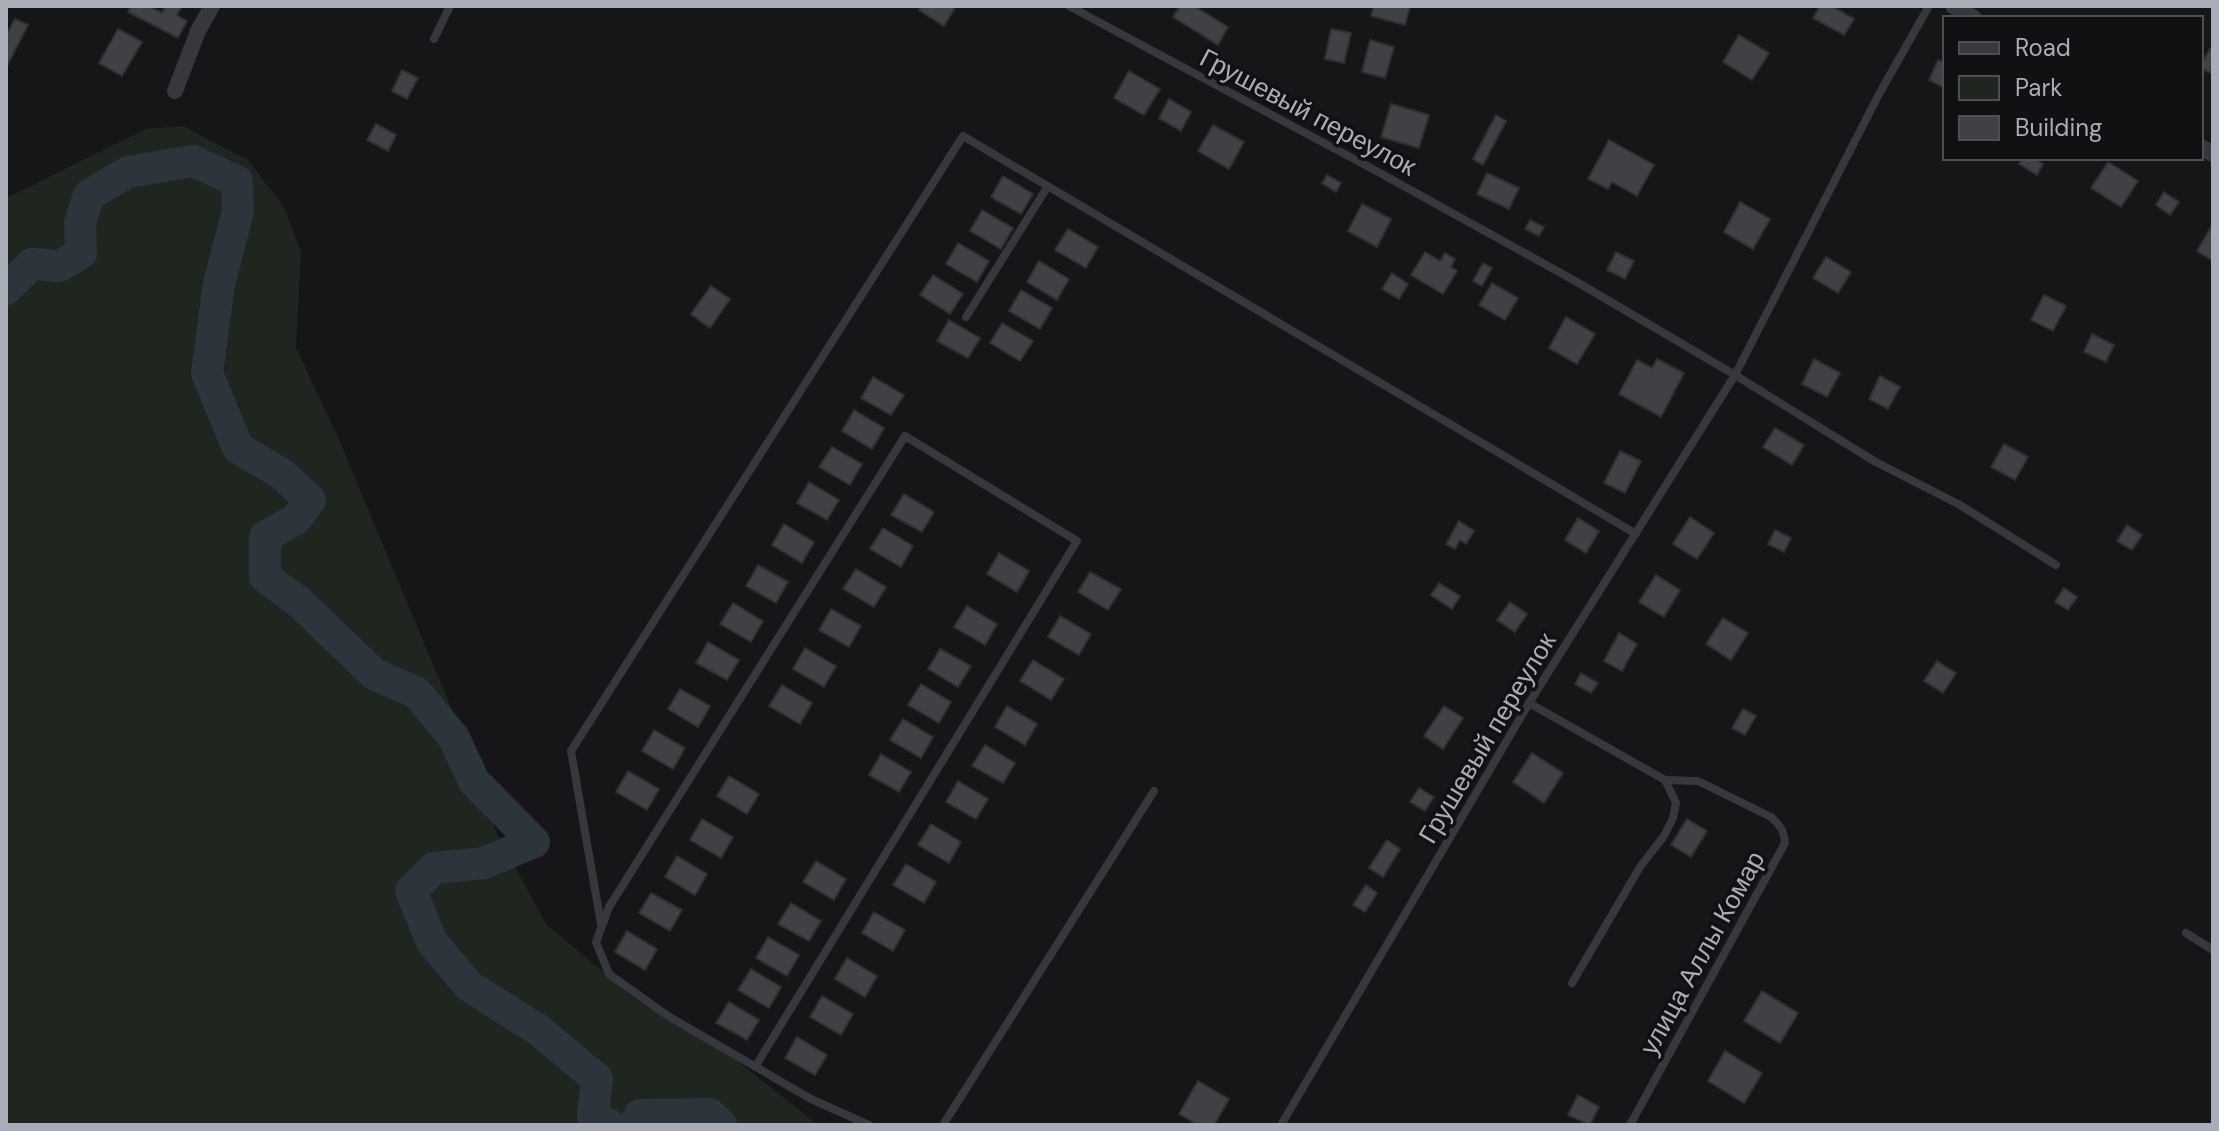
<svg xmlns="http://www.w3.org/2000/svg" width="2219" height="1131" viewBox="0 0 2219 1131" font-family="'DM Sans',sans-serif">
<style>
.green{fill:#1e261f}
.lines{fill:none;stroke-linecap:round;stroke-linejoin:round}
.river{stroke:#2c353c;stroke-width:32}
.building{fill:#404145;stroke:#303034;stroke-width:2}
.service{stroke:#37383d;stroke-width:8}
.minor{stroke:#37383d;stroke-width:16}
.labels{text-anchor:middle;stroke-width:7;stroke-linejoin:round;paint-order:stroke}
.street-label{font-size:26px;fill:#a8adb8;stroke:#111113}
</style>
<rect width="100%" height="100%" fill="#161618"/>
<!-- green -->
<polygon class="green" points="183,126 248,160 284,207 301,252 296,348 337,435 468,748 495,830 546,924 630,995 724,1050 818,1125 6,1125 6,198 146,129"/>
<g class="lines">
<!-- river -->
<g class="river">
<polyline points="6,289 32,264 60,266 81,253 80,223 89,195 128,172 193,161 237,181 238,211 219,284 207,373 238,448 282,474 310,500 296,519 265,537 265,577 299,602 374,674 417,693 454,738 474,781 534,842 484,863 434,868 411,891 432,942 469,986 540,1031 597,1079 593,1116 609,1125"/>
<polyline points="635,1125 640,1115 710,1114 721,1125"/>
</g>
</g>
<!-- building -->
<g class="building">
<polygon points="131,6 149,6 162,13 166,6 182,6 177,15 187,21 178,38 128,12"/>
<polygon points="921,6 956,6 944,26 919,10"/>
<polygon points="1180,6 1194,6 1228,27 1218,45 1173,17"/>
<polygon points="1374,6 1410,6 1405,25 1371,16"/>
<polygon points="1820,6 1832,6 1854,19 1844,35 1813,18"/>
<polygon points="15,19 28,25 8,64 6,63 6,35"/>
<polygon points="118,29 142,42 122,76 99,63"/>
<polygon points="1331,29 1351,33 1344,63 1325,59"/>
<polygon points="1739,35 1769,53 1752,80 1723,62"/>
<polygon points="1370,40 1394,47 1385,78 1362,72"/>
<polygon points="2210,49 2213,51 2213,68 2210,73 2201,68 2201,64"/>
<polygon points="1938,60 1945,63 1945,88 1929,80"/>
<polygon points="402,70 418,78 407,99 392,91"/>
<polygon points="1129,71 1160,89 1144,115 1114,98"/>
<polygon points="1169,99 1191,112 1181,131 1159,118"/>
<polygon points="1391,104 1429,115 1419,148 1381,137"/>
<polygon points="1496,115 1506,121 1483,165 1473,159"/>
<polygon points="376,124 396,135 388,151 367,140"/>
<polygon points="1213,125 1244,142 1229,169 1198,151"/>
<polygon points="1609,140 1654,165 1637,196 1612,182 1608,189 1588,179"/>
<polygon points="2023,158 2033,158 2043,164 2037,175 2019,164"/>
<polygon points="2108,162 2138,181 2121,207 2091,188"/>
<polygon points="1487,173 1519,188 1509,209 1477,194"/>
<polygon points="1327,175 1341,183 1336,192 1322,183"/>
<polygon points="1003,176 1033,194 1021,214 991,197"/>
<polygon points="2164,192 2179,202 2170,215 2156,205"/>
<polygon points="1740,202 1770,219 1753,249 1724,232"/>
<polygon points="1362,204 1391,219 1377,247 1348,231"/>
<polygon points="982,210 1013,228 1001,249 970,231"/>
<polygon points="1530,220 1544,227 1539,236 1525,229"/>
<polygon points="2213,224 2213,261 2197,251"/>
<polygon points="1068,229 1098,247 1086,268 1055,250"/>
<polygon points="958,243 989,261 977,282 946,264"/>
<polygon points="1425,252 1440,261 1445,253 1455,259 1451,267 1457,271 1443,294 1411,275"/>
<polygon points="1616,252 1634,261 1625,279 1607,270"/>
<polygon points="1826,257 1851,272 1838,293 1813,278"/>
<polygon points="1039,261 1069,279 1057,300 1027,282"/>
<polygon points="1483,263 1492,268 1482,286 1473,281"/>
<polygon points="1392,273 1408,284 1399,299 1382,289"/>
<polygon points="933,275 963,294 950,314 920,295"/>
<polygon points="1492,283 1518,298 1505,320 1479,305"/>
<polygon points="711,286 730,299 710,328 691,314"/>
<polygon points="1021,290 1052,308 1040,329 1009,311"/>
<polygon points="2044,295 2066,306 2053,331 2031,320"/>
<polygon points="1566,317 1595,334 1577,364 1549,348"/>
<polygon points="949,320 980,338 968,358 937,341"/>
<polygon points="1002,323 1033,341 1020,361 990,343"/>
<polygon points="2092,334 2114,345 2106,362 2084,352"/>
<polygon points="1657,359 1684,373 1661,417 1619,394 1637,360 1652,368"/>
<polygon points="1814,359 1840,373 1827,397 1802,384"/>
<polygon points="1880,376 1900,387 1888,409 1869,399"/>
<polygon points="873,377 904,395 891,415 861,398"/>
<polygon points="854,410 884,428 872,449 842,431"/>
<polygon points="1775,428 1804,445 1792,465 1763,447"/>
<polygon points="2004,444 2028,457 2015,480 1991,467"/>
<polygon points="832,447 862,464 850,485 819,467"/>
<polygon points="1620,451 1641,461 1625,493 1604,483"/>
<polygon points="809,482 839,500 827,520 797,503"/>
<polygon points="904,494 934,512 922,532 891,515"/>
<polygon points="1690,517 1714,533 1697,559 1673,544"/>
<polygon points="1578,518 1599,531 1586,553 1565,540"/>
<polygon points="1459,521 1474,531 1466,544 1460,540 1455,549 1446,544"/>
<polygon points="784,524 814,542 802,563 772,545"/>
<polygon points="2127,525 2142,535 2132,550 2117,541"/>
<polygon points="883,528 913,546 901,567 870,549"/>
<polygon points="1775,530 1791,538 1784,552 1768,544"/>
<polygon points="999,553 1029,571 1017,592 987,574"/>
<polygon points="758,565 788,582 776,603 746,586"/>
<polygon points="856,569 886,587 874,607 843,589"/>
<polygon points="1090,572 1121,589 1108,610 1078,592"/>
<polygon points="1656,575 1680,590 1664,617 1639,602"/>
<polygon points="1439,583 1460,596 1452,609 1431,595"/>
<polygon points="2064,588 2077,597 2068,610 2055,602"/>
<polygon points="1510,602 1527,614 1515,632 1497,620"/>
<polygon points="733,603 763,621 751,642 720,624"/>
<polygon points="967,606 997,624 985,645 954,627"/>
<polygon points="831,609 861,626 849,647 819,630"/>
<polygon points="1060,616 1091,634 1079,655 1048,637"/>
<polygon points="1723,618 1748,633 1731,660 1706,644"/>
<polygon points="1619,633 1637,644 1622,671 1604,661"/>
<polygon points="708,642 739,660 727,680 696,663"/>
<polygon points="805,648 836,666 824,687 793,669"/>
<polygon points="940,649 971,666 958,687 928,669"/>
<polygon points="1033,660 1064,679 1051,700 1020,681"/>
<polygon points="1937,661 1956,673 1943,693 1924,681"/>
<polygon points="1581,673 1598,683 1591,693 1575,684"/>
<polygon points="921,684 951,702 939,723 908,705"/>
<polygon points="782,685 812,703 800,724 769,706"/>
<polygon points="680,689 710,706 698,727 668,709"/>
<polygon points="1007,706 1037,724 1025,745 995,727"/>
<polygon points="1444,706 1463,718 1443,749 1424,736"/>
<polygon points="1743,709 1756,716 1745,735 1732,728"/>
<polygon points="903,719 933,737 921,758 890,740"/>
<polygon points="654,730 685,748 673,769 642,751"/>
<polygon points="985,745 1015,763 1003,783 972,766"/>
<polygon points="1532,753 1563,773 1544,803 1513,782"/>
<polygon points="881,754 911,772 899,792 869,775"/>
<polygon points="628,771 659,789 647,810 616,792"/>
<polygon points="729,776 759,794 747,814 717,796"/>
<polygon points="958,781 988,799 976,819 946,802"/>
<polygon points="1419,788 1434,797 1425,811 1410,802"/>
<polygon points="702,819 733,837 721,858 690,840"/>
<polygon points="1687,819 1707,831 1691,857 1671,845"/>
<polygon points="931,824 961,842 949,863 918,845"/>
<polygon points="1387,840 1400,849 1383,877 1369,868"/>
<polygon points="677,856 707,874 695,895 665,877"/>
<polygon points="816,861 846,879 834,900 803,882"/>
<polygon points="906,864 936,882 924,903 893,885"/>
<polygon points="1366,885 1377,893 1365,912 1353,905"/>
<polygon points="651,893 682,910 670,931 639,913"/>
<polygon points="791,903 821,921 809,941 778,924"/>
<polygon points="874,912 905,930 893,951 862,933"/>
<polygon points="627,931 657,949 645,970 615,952"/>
<polygon points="768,937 799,955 787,976 756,958"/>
<polygon points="847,958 877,976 865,997 835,979"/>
<polygon points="751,969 781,987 769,1008 738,990"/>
<polygon points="1762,991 1798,1013 1780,1043 1744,1021"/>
<polygon points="822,996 853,1014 841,1035 810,1017"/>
<polygon points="729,1002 759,1020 747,1040 716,1023"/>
<polygon points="797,1037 827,1055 815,1075 785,1058"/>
<polygon points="1725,1051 1762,1073 1744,1103 1708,1081"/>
<polygon points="1198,1081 1229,1099 1214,1125 1198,1125 1179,1114"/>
<polygon points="1578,1095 1599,1107 1590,1125 1568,1115"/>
</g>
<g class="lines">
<!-- service -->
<g class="service">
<polyline points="1069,6 1380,173 1577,282 1735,375 1874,461 1960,505 2056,565"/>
<polyline points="434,39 450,6"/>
<polyline points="966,317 1048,186"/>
<polyline points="1529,703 1665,780 1676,803 1673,818 1664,836 1640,867 1572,983"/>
<polyline points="601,924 571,751 963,136 1636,534"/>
<polyline points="2186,933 2213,950"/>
<polyline points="755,1067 1077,541 905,436 609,907 596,942 609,974 668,1016 811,1099 869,1125"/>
<polyline points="943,1125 1154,791"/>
<polyline points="1281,1125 1529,703 1735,375 1879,94 1929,6"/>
<path d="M1630,1125l155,-282c-1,-12 -5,-18 -14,-26l-73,-36 -33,-1"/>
</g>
<!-- minor -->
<g class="minor">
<polyline points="1953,6 1974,18"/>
<polyline points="175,91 198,31 212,6"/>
<polyline points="2201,147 2213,154"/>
</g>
</g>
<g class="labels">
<!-- street labels -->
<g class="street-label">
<text transform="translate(1308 112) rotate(28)" y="9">Грушевый переулок</text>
<text transform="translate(1487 738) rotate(-59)" y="9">Грушевый переулок</text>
<text transform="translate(1702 953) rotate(-61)" y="9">улица Аллы Комар</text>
</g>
</g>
<!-- border -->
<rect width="2219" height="1131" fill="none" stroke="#a8adb8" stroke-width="16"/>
<!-- legend -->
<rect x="1943" y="16" width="260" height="144" fill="#111113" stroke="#4d4f55" stroke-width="2"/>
<rect x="1959" y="42" width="40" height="12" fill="#37383d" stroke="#4d4f55" stroke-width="2"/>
<text x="2015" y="56" font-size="24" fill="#a8adb8">Road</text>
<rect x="1959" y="76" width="40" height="24" fill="#1e261f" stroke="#4d4f55" stroke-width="2"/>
<text x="2015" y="96" font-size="24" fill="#a8adb8">Park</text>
<rect x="1959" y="116" width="40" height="24" fill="#404145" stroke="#4d4f55" stroke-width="2"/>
<text x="2015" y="136" font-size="24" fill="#a8adb8">Building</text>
</svg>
